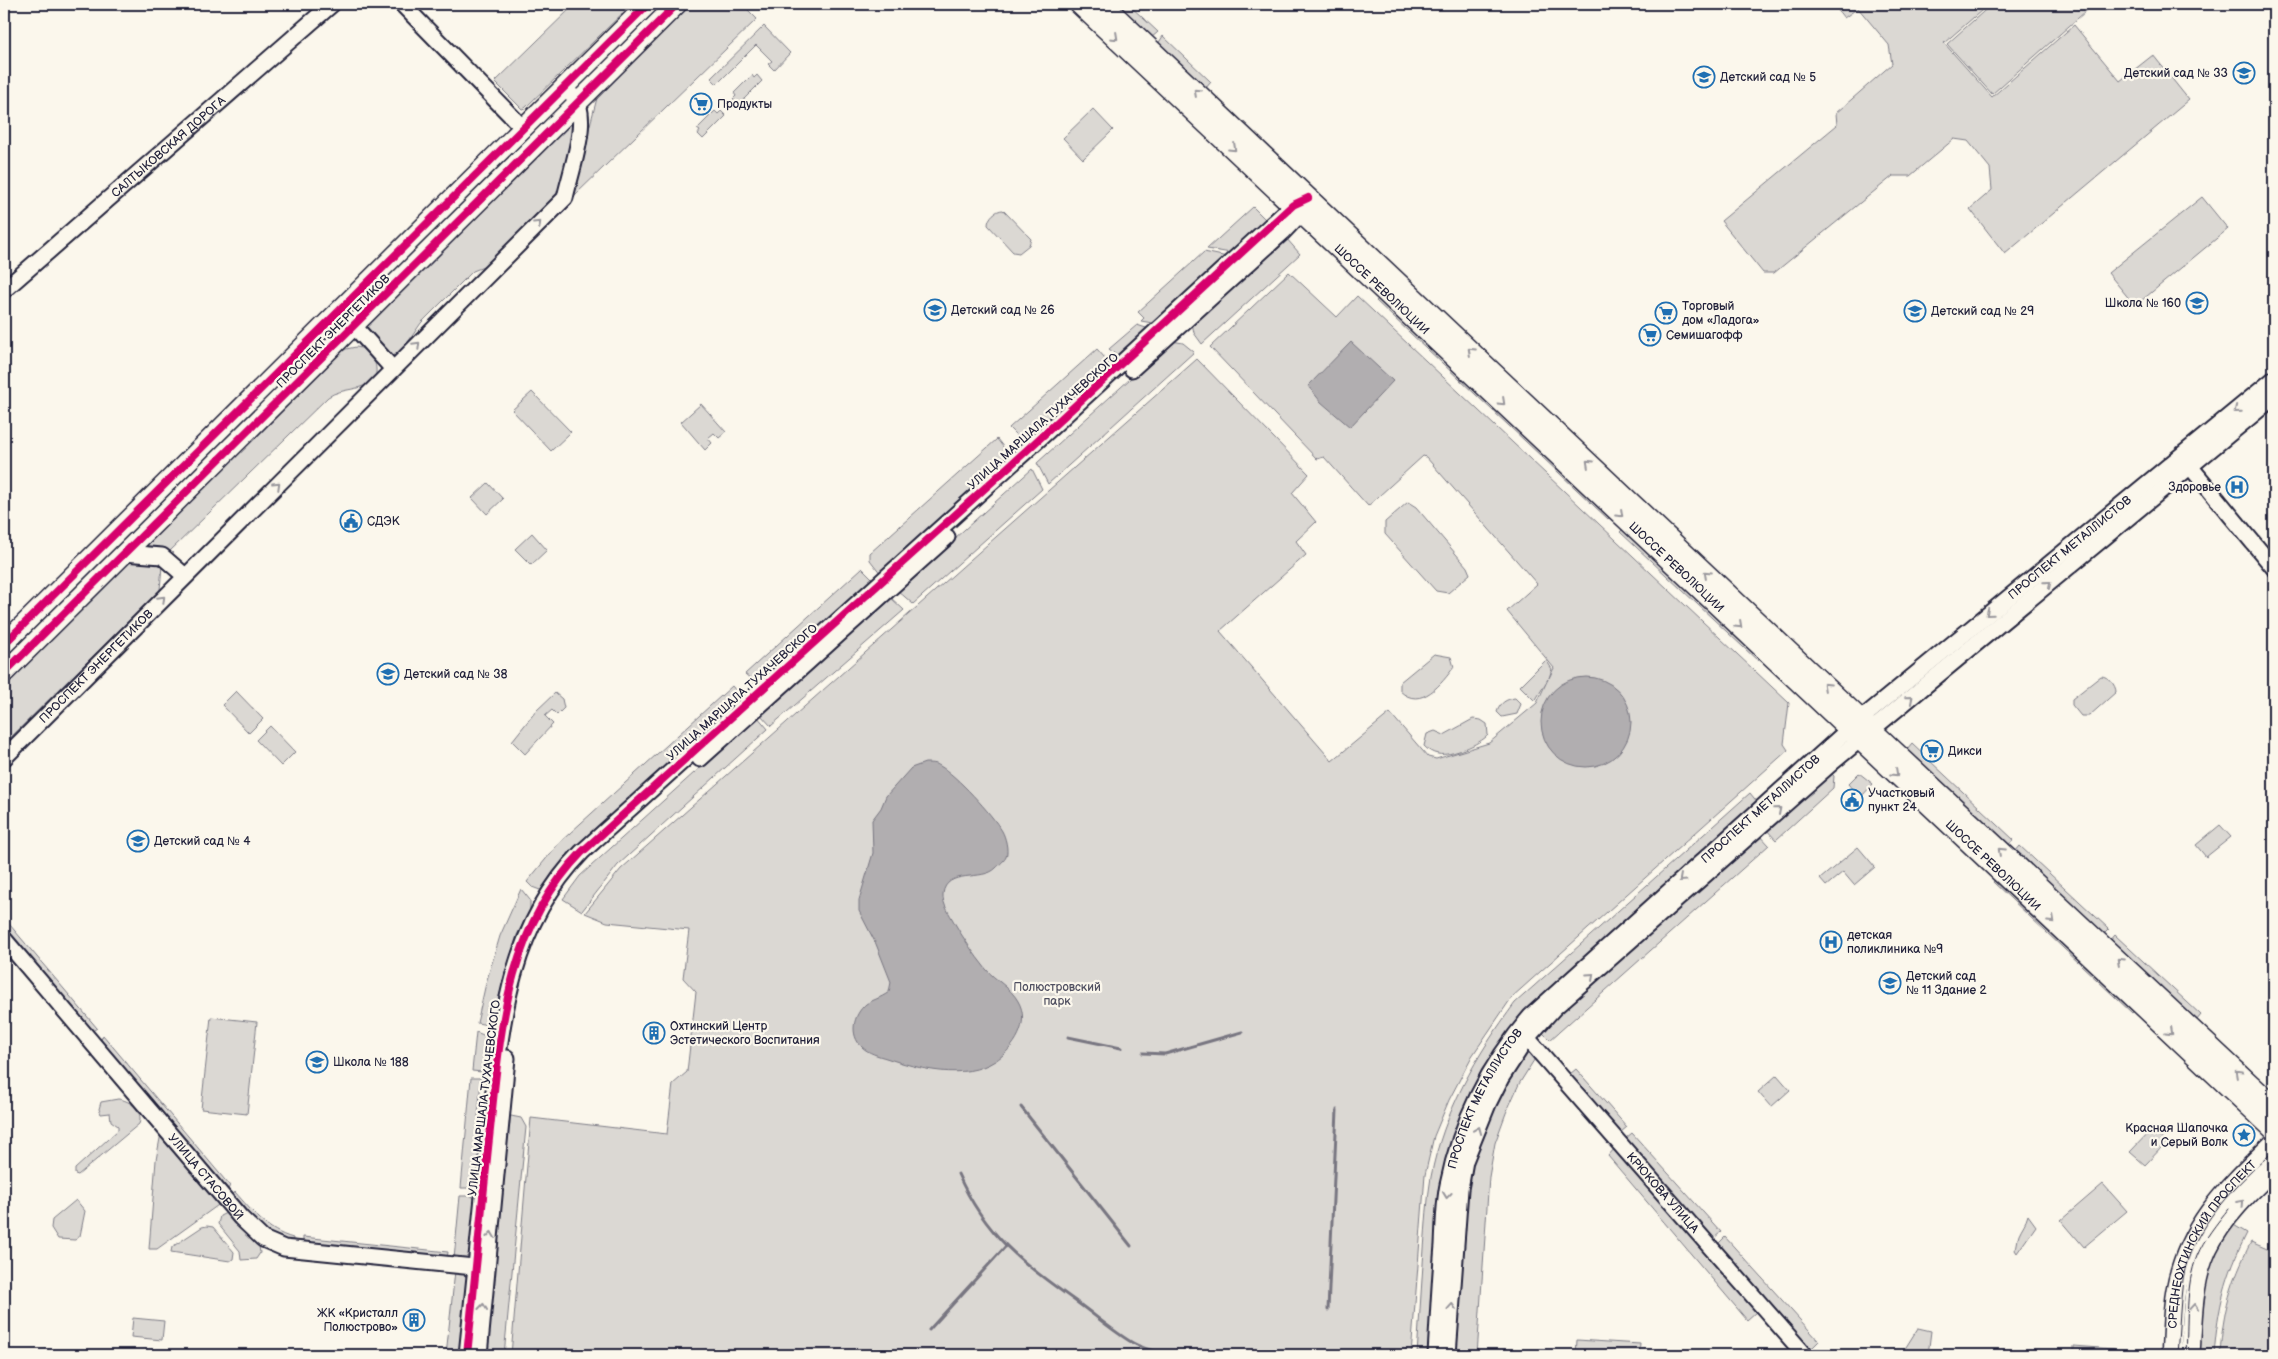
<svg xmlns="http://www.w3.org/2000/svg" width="2278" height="1359" viewBox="0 0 2278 1359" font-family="'Balsamiq Sans',sans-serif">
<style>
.green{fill:#dbd8d3;stroke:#7e7d87}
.water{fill:#b1aeb0;stroke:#787681}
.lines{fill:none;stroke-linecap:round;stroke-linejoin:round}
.stream{stroke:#787681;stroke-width:3}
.minor-casing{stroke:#22223b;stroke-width:19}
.major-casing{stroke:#22223b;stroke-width:22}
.minor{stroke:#fbf7ec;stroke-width:15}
.major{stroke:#fbf7ec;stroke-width:19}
.tram{stroke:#22223b;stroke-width:1}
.cycleway-casing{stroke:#fbf7ec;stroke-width:11}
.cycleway{stroke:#d6006c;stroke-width:8}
.oneway{stroke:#99979c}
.labels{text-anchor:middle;stroke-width:4.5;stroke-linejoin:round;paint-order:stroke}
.poi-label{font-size:12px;fill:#22223b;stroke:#fbf7ec;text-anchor:start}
.street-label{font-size:12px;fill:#22223b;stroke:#fbf7ec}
.park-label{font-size:12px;fill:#505061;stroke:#fbf7ec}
</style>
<rect width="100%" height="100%" fill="#fbf7ec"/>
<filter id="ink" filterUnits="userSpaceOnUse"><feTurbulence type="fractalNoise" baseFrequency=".02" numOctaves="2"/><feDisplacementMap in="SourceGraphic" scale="10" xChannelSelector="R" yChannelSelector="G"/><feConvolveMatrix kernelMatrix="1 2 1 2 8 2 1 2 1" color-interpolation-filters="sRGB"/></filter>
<g filter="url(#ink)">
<!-- green -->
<g class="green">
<polygon points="575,4 632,4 525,108 522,109 495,82"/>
<polygon points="689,4 742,4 757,19 575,195 573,191 597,98"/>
<polygon points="1115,4 1128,4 1158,32 1151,38"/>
<polygon points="1833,4 1989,4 1944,43 1992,97 2074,25 2120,81 2153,55 2189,100 2005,254 1970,209 1992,190 1990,168 1968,141 1954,139 1910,176 1893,176 1774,273 1763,273 1721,221 1837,125 1836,113 1892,64 1889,45 1858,8 1844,18"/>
<polygon points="1992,4 2094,4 1992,94 1947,44"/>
<polygon points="764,26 790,53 774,70 768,64 772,61 756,45 717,84 711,78"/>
<polygon points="1163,36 1211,82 1205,89 1158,44"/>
<polygon points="752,75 754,78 757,75 762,81 738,105 733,99 736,96 734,93"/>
<polygon points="1093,109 1113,130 1083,159 1063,138"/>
<polygon points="715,111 718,114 721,111 726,116 703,139 698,134 700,131 697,129"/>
<polygon points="571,122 575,127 560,189 554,199 486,266 473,271 421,323 406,345 396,356 391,357 365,325"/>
<polygon points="2202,197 2228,229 2135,306 2108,273"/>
<polygon points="1253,207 1269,223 1231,253 1207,249"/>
<path d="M1003,210l28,29 -2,6 -10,8 -6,-1 -25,-27c0,-8 8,-15 15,-15z"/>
<polygon points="1286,238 1300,254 1202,344 1194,333 1192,323"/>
<polygon points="1204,252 1232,258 1158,324 1141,321 1144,318 1138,312"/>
<polygon points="1289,272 1337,317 1357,296 1789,703 1784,744 1788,750 1512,997 1472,1056 1449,1100 1434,1136 1425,1175 1411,1355 511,1355 531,1118 667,1134 673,1084 687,1072 696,992 683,978 689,930 607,922 585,913 621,869 1197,359 1309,474 1292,493 1316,522 1296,541 1306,555 1220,631 1332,761 1390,713 1428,757 1436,759 1489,743 1537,703 1548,679 1535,701 1520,686 1546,660 1552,669 1549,678 1554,668 1507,611 1537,584 1426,457 1423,456 1368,506 1324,457 1317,459 1210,347"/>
<polygon points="1378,299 1610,517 1608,519 1376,301"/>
<polygon points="1137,325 1152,330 1120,358 1109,349"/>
<polygon points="1172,341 1183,343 1194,352 1048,484 1037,463"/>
<path d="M356,347c16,2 23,17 19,32 -14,13 -32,8 -47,18l-159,155 -12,-1 -13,-4 192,-192 10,-6z"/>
<polygon points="1097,349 1112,366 1025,444 1009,428"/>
<polygon points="532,392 571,432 551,451 512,410"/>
<polygon points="701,404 726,432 719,438 714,433 708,438 712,443 705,450 681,422"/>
<polygon points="997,439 1011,457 881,574 870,560 870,553"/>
<polygon points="1032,469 1042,489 913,604 897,590"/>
<polygon points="488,483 503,499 487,514 472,498"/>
<polygon points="1408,502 1416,507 1467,567 1470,574 1448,593 1436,591 1385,534 1385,522"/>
<polygon points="1623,529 1760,658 1758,661 1620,532"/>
<polygon points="532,533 547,550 531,565 515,549"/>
<polygon points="156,559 162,565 160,590 4,744 4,687 130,562 134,560"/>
<polygon points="862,568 874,580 757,684 745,674"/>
<polygon points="890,597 904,610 771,726 760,714"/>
<path d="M1434,654l17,3 3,10c-12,16 -33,44 -54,24v-9z"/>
<path d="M2101,676c7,0 15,9 15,16l-27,24h-8l-9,-11v-6z"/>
<polygon points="732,686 743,699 578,848 564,862 544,888 540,890 532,887 527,882 559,843"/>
<polygon points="236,691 263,719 249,733 222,705"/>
<polygon points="555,693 562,699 564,708 557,715 552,710 545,716 553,724 525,754 512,741 536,711"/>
<path d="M1515,698l6,6 -4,10 -15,3 -5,-5c3,-9 9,-13 18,-14z"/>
<polygon points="757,716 768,729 618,865 582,911 563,899 580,876"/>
<path d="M1473,719l8,1 6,4 1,11c-8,9 -38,22 -50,19 -6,-1 -10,-4 -14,-8l3,-12 8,-3 9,4z"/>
<polygon points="270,726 295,752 281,766 256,740"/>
<polygon points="1912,744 2014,840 2008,845 1907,750"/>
<polygon points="1831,773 1834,776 1833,788 1776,840 1765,828 1773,826"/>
<polygon points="1859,773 1873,784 1860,798 1848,784"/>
<path d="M1750,793l8,10 -244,223 -32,43 -14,28 -17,45 -10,43 -11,170h-13c2,-35 5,-71 7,-106 2,-24 3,-49 7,-72 12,-64 46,-123 84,-174z"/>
<polygon points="2220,825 2231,837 2206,857 2196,845"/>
<polygon points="1759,834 1769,845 1550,1040 1541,1031 1558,1013"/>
<polygon points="2020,846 2109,929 2103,935 2015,852"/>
<polygon points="1858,847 1875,867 1854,885 1843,872 1826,886 1820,879"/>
<polygon points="1996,879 2135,1010 2132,1013 1993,882"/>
<polygon points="521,889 530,900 530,910 517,935 498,1000 495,1019 488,1025 477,1023 486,983 500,936"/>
<polygon points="4,918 97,1028 91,1032 4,930"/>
<polygon points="2115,935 2201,1015 2196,1021 2110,941"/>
<polygon points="211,1017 257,1022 247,1114 201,1109"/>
<polygon points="476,1032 488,1037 492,1045 490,1062 483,1061 482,1072 472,1071"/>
<polygon points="103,1035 230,1186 226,1192 100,1042"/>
<path d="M1530,1052l6,5 -17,27 -13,29 -11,30 -6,34 -12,178h-24c3,-47 3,-94 9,-141 6,-58 32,-114 64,-161z"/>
<polygon points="1576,1069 1627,1127 1621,1132 1570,1074"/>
<polygon points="1777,1075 1790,1090 1771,1107 1758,1092"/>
<polygon points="471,1078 481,1078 478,1118 485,1119 477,1185 471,1188 461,1188"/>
<path d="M118,1099c12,1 26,12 21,25l-61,51 -3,-1v-5l43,-39v-4l-7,-5 -1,-8 -9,1 -2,-5 2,-7z"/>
<polygon points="511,1116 521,1118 526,1127 504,1355 487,1355 507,1120"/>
<polygon points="2152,1129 2166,1143 2145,1165 2130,1152"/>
<polygon points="161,1133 221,1203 157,1249 149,1249 156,1160"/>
<polygon points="1632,1133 1721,1232 1713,1239 1626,1138"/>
<polygon points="1615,1148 1756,1312 1747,1320 1608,1156"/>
<polygon points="2103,1184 2127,1211 2084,1247 2061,1220"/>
<path d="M235,1192c17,19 32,39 58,46l-1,5 -24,-7 -37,-38z"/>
<polygon points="460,1196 472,1196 476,1201 471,1254 465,1260 454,1259"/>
<polygon points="76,1200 85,1211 80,1236 75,1240 58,1239 51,1228 52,1220"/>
<polygon points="228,1212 259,1246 260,1253 256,1259 241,1260 240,1251 218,1224 220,1216"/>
<path d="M2028,1215l8,11 -19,27 -2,-3c3,-5 2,-11 4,-16 3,-7 7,-11 9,-19z"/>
<path d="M2232,1224l15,9c-22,44 -29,74 -33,122h-15l4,-61 6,-29z"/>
<polygon points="207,1226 213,1227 234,1252 233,1259 230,1261 171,1252 172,1247 202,1227"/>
<polygon points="303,1237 448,1252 447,1259 303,1244"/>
<polygon points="1725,1237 1819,1341 1810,1350 1718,1244"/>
<path d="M2251,1242l23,10v103h-54c3,-45 11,-73 31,-113z"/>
<polygon points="455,1271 462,1273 469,1280 461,1355 446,1355"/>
<polygon points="133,1318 164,1321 162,1340 131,1337"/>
<polygon points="1918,1328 1931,1331 1928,1355 1901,1355"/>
<polygon points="1577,1340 1640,1344 1639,1355 1576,1355"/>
<polygon points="2074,1346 2114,1349 2113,1355 2074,1355"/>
</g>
<!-- water -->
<g class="water">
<polygon points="1351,342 1393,381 1350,427 1321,402 1308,386"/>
<circle cx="1586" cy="722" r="45"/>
<path d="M925,763c5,0 11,0 15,3 16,9 52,48 62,65 3,5 7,19 4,26 -1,3 -7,8 -10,11 -13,14 -50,0 -53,26 -1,10 7,20 11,28 9,16 20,32 32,47 9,11 25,19 32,32 13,22 -4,48 -23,60 -31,20 -76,8 -109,-3 -7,-2 -18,-5 -24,-11 -13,-12 -9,-32 4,-43 4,-3 15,-6 23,-12l2,-10 -15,-38 -17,-33v-11l14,-47 -1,-33 9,-12 5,-12 25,-28z"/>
</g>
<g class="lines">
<!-- stream -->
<g class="stream">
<polyline points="1068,1037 1121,1048"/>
<polyline points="1143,1053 1165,1054 1242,1032"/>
<polyline points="1021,1107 1131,1246"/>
<path d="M958,1174c28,63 66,90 120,129 18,13 36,29 55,40 10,6 25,9 36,12"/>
<polyline points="1328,1310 1337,1110"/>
<polyline points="929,1330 1005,1247"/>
</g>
<!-- minor casing -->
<g class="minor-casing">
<g id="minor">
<polyline points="402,4 523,128"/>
<path id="s1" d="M4,290l328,-286"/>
<polyline points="354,326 393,369"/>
<polyline points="1132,369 1283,232 1301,213 1305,204"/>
<polyline points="2184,459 2274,568"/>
<polyline points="124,553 162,556 185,576"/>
<path id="s2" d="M4,758l561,-560c5,-25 27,-82 8,-102"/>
<polyline points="700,759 947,537"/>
<path id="s3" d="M4,939l237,279 22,21 21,9 200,20"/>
<path id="s4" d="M1521,1031l284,324"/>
<path d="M467,1355c7,-69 14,-138 21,-207 12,-107 14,-214 94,-296l444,-401 267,-246 10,-5"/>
<polyline points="479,1355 507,1058"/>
<path id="s5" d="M1436,1355c2,-36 4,-73 7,-110 1,-20 1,-41 5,-60 13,-64 41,-120 83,-169l318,-287 425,-350"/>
<polyline points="1448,1355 1460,1189 1465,1161 1488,1104 1501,1078 1527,1038 1554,1008 1834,761 2274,397"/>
</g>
</g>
<!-- major casing -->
<g class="major-casing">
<g id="major">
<path id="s6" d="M1079,4l1195,1126"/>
<polyline points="1103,4 1872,730 2274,1106"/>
<polyline points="4,644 648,4"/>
<polyline points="4,673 677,4"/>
<path id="s7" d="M2171,1355c2,-21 1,-44 5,-65 12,-66 52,-102 98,-147"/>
<path d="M2190,1355c2,-31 2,-66 13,-96 12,-34 44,-66 71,-90"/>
</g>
</g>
<!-- minor -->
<use href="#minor" class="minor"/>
<!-- major -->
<use href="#major" class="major"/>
<!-- tram -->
<g class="tram">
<path d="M2177,1355c2,-25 3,-51 6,-76 8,-51 54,-96 91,-128"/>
<path d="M2186,1355c2,-31 -1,-69 11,-99 7,-17 20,-33 32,-48"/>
</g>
<!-- cycleway casing -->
<g class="cycleway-casing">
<g id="cycleway">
<polyline points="4,644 648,4"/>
<polyline points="4,673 677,4"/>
<path d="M467,1355c7,-69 14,-138 21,-207 12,-107 14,-214 94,-296l444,-401 267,-246 15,-7"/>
</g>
</g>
<!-- cycleway -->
<use href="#cycleway" class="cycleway"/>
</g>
<!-- one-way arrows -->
<defs><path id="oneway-chevron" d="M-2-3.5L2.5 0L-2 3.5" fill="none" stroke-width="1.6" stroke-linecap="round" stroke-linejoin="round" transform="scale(1.25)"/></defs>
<g class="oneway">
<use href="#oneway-chevron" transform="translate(1115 37) rotate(43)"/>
<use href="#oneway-chevron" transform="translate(1197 92) rotate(-137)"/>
<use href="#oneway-chevron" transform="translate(1233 148) rotate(43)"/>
<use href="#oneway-chevron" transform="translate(538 224) rotate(-44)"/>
<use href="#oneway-chevron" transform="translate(417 345) rotate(-45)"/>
<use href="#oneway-chevron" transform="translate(1471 351) rotate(-137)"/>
<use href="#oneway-chevron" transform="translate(1502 402) rotate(43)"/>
<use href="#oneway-chevron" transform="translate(2237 410) rotate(141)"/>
<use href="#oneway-chevron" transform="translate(1589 463) rotate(-137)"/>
<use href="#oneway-chevron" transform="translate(277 485) rotate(-44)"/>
<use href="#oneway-chevron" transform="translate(1620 514) rotate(43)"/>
<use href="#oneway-chevron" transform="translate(1707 574) rotate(-137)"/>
<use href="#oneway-chevron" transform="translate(2048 584) rotate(-40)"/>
<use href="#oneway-chevron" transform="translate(162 599) rotate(-45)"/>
<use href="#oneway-chevron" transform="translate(1989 613) rotate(141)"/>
<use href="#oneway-chevron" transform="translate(1739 625) rotate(43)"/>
<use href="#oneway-chevron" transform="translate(1826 686) rotate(-137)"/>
<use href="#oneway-chevron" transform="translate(1910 699) rotate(-40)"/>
<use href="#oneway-chevron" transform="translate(1895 773) rotate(43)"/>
<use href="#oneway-chevron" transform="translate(1778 810) rotate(-41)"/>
<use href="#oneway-chevron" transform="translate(2001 851) rotate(-137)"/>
<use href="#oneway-chevron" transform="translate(1682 879) rotate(138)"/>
<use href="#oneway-chevron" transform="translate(2052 920) rotate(43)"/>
<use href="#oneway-chevron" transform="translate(2120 961) rotate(-137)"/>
<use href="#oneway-chevron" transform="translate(1591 976) rotate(-42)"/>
<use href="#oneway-chevron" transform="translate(2170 1032) rotate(43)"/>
<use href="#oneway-chevron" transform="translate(2238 1073) rotate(-137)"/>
<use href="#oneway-chevron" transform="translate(1478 1130) rotate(-68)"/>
<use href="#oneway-chevron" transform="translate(1447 1195) rotate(96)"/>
<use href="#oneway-chevron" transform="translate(2241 1203) rotate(-48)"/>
<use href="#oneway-chevron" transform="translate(491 1235) rotate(-84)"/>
<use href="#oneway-chevron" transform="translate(483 1307) rotate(-84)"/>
<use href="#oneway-chevron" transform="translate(1452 1307) rotate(-86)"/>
<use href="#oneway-chevron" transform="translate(2194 1307) rotate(-85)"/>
</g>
</g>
<!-- icons -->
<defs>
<g id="school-ring" transform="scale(1.125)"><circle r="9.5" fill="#fbf7ec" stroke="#1f6fb2" stroke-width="1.5"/><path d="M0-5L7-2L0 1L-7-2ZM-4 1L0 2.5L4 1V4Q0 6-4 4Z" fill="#1f6fb2"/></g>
<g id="supermarket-ring" transform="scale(1.125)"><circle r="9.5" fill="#fbf7ec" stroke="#1f6fb2" stroke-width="1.5"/><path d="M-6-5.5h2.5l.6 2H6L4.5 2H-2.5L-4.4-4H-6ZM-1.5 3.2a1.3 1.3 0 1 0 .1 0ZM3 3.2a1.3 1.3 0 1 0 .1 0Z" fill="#1f6fb2"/></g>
<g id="hospital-ring" transform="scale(1.125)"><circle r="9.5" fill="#fbf7ec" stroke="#1f6fb2" stroke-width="1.5"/><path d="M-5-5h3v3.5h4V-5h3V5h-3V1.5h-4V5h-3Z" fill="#1f6fb2"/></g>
<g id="civic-ring" transform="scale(1.125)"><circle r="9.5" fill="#fbf7ec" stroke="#1f6fb2" stroke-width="1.5"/><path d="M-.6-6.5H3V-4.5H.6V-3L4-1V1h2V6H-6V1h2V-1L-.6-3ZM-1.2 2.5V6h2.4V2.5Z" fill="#1f6fb2"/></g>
<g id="building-ring" transform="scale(1.125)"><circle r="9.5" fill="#fbf7ec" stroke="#1f6fb2" stroke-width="1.5"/><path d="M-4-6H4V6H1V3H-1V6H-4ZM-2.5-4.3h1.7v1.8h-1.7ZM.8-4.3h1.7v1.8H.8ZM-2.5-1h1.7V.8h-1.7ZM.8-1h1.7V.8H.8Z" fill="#1f6fb2"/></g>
<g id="sight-ring" transform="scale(1.125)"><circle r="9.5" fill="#fbf7ec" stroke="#1f6fb2" stroke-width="1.5"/><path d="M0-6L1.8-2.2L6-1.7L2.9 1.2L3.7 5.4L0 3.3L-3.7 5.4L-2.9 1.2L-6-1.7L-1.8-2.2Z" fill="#1f6fb2"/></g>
</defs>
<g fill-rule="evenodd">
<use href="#school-ring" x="2244" y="73"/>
<use href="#school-ring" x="1704" y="77"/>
<use href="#supermarket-ring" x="701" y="104"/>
<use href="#school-ring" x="2197" y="303"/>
<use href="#school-ring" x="935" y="310"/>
<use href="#school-ring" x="1915" y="311"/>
<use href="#supermarket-ring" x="1666" y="313"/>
<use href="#supermarket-ring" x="1650" y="335"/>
<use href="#hospital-ring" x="2237" y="487"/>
<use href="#civic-ring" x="351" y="521"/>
<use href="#school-ring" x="388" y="674"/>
<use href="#supermarket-ring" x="1932" y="751"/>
<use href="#civic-ring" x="1852" y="800"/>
<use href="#school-ring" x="138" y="841"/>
<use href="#hospital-ring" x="1831" y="942"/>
<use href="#school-ring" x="1890" y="983"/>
<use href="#building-ring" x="654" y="1033"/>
<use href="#school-ring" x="317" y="1062"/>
<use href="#sight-ring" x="2244" y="1135"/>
<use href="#building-ring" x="414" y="1320"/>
</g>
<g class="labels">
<!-- poi labels -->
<g class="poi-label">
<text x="2228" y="77" text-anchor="end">Детский сад № 33</text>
<text x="1720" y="81">Детский сад № 5</text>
<text x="717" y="108">Продукты</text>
<text x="2181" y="307" text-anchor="end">Школа № 160</text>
<text x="1682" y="310">Торговый<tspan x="1682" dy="14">дом «Ладога»</tspan></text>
<text x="951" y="314">Детский сад № 26</text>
<text x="1931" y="315">Детский сад № 29</text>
<text x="1666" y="339">Семишагофф</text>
<text x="2221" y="491" text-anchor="end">Здоровье</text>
<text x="367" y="525">СДЭК</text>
<text x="404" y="678">Детский сад № 38</text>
<text x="1948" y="755">Дикси</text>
<text x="1868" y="797">Участковый<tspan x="1868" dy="14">пункт 24</tspan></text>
<text x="154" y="845">Детский сад № 4</text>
<text x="1847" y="939">детская<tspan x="1847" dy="14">поликлиника №9</tspan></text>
<text x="1906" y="980">Детский сад<tspan x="1906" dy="14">№ 11 Здание 2</tspan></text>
<text x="670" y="1030">Охтинский Центр<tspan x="670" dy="14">Эстетического Воспитания</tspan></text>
<text x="333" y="1066">Школа № 188</text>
<text x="2228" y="1132" text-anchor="end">Красная Шапочка<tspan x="2228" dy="14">и Серый Волк</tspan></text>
<text x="398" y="1317" text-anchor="end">ЖК «Кристалл<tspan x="398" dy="14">Полюстрово»</tspan></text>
</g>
<!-- street labels -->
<g class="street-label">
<text dy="4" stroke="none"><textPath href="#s1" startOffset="218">САЛТЫКОВСКАЯ ДОРОГА</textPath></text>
<text dy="4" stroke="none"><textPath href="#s6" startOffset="416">ШОССЕ РЕВОЛЮЦИИ</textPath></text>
<text transform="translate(333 331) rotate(-45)" y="4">ПРОСПЕКТ ЭНЕРГЕТИКОВ</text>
<text transform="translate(1043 421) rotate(-42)" y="4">УЛИЦА МАРШАЛА ТУХАЧЕВСКОГО</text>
<text dy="4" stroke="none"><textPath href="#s5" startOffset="1075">ПРОСПЕКТ МЕТАЛЛИСТОВ</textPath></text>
<text dy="4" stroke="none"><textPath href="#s6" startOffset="821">ШОССЕ РЕВОЛЮЦИИ</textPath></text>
<text dy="4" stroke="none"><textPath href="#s2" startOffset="130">ПРОСПЕКТ ЭНЕРГЕТИКОВ</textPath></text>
<text transform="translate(742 692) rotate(-42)" y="4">УЛИЦА МАРШАЛА ТУХАЧЕВСКОГО</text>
<text dy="4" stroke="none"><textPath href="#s5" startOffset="670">ПРОСПЕКТ МЕТАЛЛИСТОВ</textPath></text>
<text dy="4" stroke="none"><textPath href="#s6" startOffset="1256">ШОССЕ РЕВОЛЮЦИИ</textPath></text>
<text transform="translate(484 1098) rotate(-83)" y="4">УЛИЦА МАРШАЛА ТУХАЧЕВСКОГО</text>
<text dy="4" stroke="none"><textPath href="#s5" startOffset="265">ПРОСПЕКТ МЕТАЛЛИСТОВ</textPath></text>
<text dy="4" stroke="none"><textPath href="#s3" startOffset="312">УЛИЦА СТАСОВОЙ</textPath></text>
<text dy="4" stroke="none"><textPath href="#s4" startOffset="215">КРЮКОВА УЛИЦА</textPath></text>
<text dy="4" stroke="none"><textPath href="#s7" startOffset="122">СРЕДНЕОХТИНСКИЙ ПРОСПЕКТ</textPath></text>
</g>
<!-- park labels -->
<g class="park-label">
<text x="1057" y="991">Полюстровский<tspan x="1057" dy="14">парк</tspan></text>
</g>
</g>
<!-- margin -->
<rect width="2278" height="1359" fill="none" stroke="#fbf7ec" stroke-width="20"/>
<rect x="10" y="10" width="2258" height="1339" fill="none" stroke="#22223b" stroke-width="2" filter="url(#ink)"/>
</svg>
